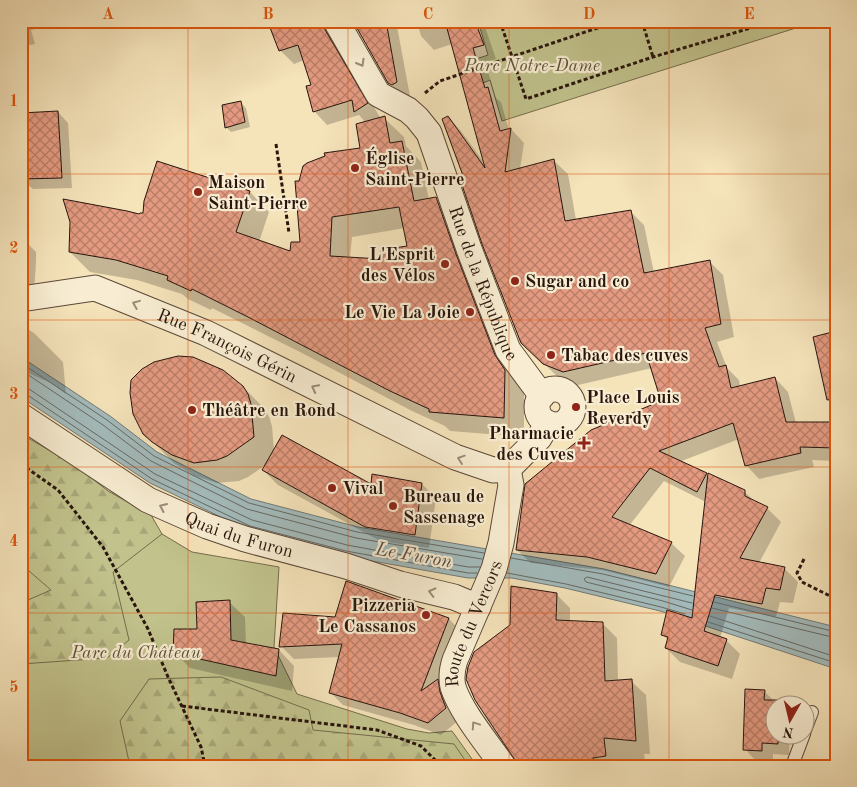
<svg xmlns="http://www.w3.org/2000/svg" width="857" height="787" viewBox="0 0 857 787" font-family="'Old Standard TT',serif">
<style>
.green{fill:#c1c28c;stroke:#746c4c}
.forest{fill:url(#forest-firs);stroke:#746c4c}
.water{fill:#a3bbbc;stroke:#727976}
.shadow{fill:#0003;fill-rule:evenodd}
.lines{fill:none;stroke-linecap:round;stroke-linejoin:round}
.shore{stroke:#666864;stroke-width:1}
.building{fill:url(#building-cross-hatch);stroke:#28150d;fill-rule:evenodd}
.service-casing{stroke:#5b4838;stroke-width:14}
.minor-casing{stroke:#5b4838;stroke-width:27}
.path{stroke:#28150d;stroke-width:3;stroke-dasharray:4 2.5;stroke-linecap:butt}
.service{stroke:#f8edd2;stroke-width:12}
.minor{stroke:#f8edd2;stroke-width:25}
.oneway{stroke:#9a8c79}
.grid{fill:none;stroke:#de560c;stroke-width:1;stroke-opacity:0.55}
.poi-dot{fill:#8f2418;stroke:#f8edd2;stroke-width:2}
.labels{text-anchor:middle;stroke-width:4.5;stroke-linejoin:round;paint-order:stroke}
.park-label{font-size:18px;font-style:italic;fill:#5e5239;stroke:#f8edd2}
.poi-label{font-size:18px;font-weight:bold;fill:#28150d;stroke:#f8edd2;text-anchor:start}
.street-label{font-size:18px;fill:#28150d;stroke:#f8edd2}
.water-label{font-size:19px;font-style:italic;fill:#534f4a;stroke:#f8edd2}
.neatline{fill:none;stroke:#de560c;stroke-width:2}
.grid-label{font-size:16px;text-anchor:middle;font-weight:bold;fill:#de560c}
</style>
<defs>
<pattern id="forest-firs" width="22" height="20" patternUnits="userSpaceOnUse" patternTransform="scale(1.25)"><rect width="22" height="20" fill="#c1c28c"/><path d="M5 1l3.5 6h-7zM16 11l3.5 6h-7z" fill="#a6a678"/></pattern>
<pattern id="building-cross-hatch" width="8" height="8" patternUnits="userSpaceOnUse" patternTransform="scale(1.25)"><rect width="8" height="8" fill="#e39a80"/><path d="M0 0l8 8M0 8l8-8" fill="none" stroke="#b87c67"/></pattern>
</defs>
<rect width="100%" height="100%" fill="#f5e3ba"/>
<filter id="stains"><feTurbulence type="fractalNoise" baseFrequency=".004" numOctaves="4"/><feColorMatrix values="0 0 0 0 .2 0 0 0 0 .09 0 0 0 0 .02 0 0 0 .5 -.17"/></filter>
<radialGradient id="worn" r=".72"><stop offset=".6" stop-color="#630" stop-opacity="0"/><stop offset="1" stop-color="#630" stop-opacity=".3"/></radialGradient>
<!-- green -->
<g class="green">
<polygon points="478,21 818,21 502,121 490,80 479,85 470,61 488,55"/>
<polygon points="21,443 162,534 192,552 279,567 274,647 297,694 407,729 429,733 452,731 477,766 21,766"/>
</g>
<!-- forest -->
<g class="forest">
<polygon points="21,434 75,465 108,491 151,515 162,534 113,572 129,640 107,658 21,664 21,603 51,590 21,564"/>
<polygon points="221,677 309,710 313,730 454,744 469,766 130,766 120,721 149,679"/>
</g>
<!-- water -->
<polygon class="water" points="21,357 110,416 157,452 251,499 358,527 604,569 836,627 836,669 660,611 565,588 512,578 468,578 344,556 248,530 150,483 21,397"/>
<!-- shadow -->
<g class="shadow">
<polygon points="21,21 68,21 31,30 35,44 21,47"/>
<polygon points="82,21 94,21 85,24"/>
<path d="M269,21h76l-9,21 45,77 3,-1 20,19 2,9 15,16 8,38 7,-1 20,20 68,172v46l-74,-6 -5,-5 -33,-15 -110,-58 -90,-45 -1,2 -23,-11 -6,-5 -45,-14 -47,-8 -20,-20 70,-36 110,-24 19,20 -10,30 32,10 11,-9 -2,-61 62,-33 4,-26 -7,-8 -32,10 -13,-14 -2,-25 -8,-26 -10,4 -14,-14zM405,228l3,19 -25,13 -33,-2 2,-21z"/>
<polygon points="354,21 396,21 410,96 407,98 403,97 389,82"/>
<polygon points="417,21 483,21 496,59 485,62 496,98 501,102 509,130 511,129 524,143 520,169 554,161 568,174 576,220 630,211 644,225 654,273 710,262 723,275 734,337 717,342 727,368 739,380 740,387 775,378 788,392 796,423 836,423 836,461 812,460 814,467 759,479 746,465 739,439 679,462 706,474 709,477 744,491 756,503 767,508 781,522 759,563 784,568 798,582 793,603 780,602 776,617 729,608 720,638 726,640 740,654 732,679 680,662 666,648 668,640 662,634 693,620 706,502 664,481 629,526 671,543 685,556 669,587 602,570 531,563 517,550 663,402 652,368 578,385 558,377 536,356 466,182 448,117 461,131 485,164 452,44 434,50 421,36"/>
<polygon points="240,102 246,108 250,127 231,132 226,127"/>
<polygon points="58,112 68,123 72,188 33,189 21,179"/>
<polygon points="21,241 25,241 36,252 36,262 34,293 21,292"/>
<polygon points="21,325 34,333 63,362 66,394 51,383 21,370"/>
<polygon points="178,357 242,386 264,408 269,417 272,426 274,451 372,486 422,484 436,498 429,548 380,541 278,485 263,470 267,464 248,477 239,481 217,483 195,476 174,463 144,433 143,370 164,359"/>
<polygon points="347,583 449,619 462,632 458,721 441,735 414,725 343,705 330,692 339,657 294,659 281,646 336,618"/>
<polygon points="556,594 570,608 570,622 603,624 617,638 618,682 631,681 646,695 650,754 644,754 646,766 521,766"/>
<polygon points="229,602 245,617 246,644 279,650 294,666 292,691 190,668 174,652"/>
<polygon points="764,691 774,701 780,701 783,704 774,704 774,734 790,734 789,755 773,754 773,761 756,761 745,749"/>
</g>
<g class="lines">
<!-- shore -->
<g class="shore">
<polyline points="21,363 107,420 154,456 249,503 357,532 484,553"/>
<polyline points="21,370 103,425 151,461 247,509 356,538 482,559"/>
<polyline points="21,387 29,389 155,474 252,520 347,545 468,567 480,567"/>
<polyline points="21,393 26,394 152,479 250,526 346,551 468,573 477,573"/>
<polyline points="511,558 603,574 693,596"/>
<polyline points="507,573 566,584 661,607 685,614"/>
<polyline points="714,602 836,632"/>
<polyline points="712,608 836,638"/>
<polyline points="692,610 663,601 586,582 584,579 587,577 692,603"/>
<polyline points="710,616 836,657"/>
<polyline points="708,622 836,663"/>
</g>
</g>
<!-- building -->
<g class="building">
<polygon points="271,21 322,21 324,28 368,103 354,112 352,100 313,112 306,86 311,85 298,45 279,51 269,25 273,25"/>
<polygon points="353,21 386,21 397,82 392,85 388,83"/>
<polygon points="445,21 475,21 484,45 473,48 485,88 488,87 500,131 511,128 505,172 554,159 565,221 631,210 644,273 710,260 721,324 705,328 719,367 726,365 731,388 775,377 786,422 836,422 836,448 800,447 801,453 745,466 733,423 659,451 707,473 697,492 650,468 612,517 672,542 656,574 587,557 516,550 525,484 591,430 661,401 646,353 563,372 543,364 521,343 482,244 461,182 465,181 442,119 448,116 485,168"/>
<polygon points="241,101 245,122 225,128 222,105"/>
<polygon points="58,111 62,178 21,179 21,113"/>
<path d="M385,116l5,27 12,-2 12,60 22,-4 20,57 39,101 10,15 -1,48 -75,-6v-3l-39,-18 -144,-75 -54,-27 -1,2 -24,-11 1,-4 -52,-16 -47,-8 1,-30 -7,-23 64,12 12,3 1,-1h3l1,-12 13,-40 93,30 -14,41 54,19 1,-9h9l-5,-61h4l4,-15 4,-3 18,-7 -1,-3 36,-5 -4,-24zM399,207l8,39 -26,4v9l-51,-3 2,-39z"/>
<polygon points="836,331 836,399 827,400 813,337"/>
<polygon points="178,356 193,357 223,370 243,386 248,394 251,404 254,437 227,456 217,460 194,463 172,455 152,442 143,434 133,414 130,393 131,380 142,369 154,362"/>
<polygon points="282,435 371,484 372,474 422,483 415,535 365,527 262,470"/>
<polygon points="708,473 745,490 745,496 768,507 740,558 785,567 780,590 766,588 762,604 715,595 704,631 727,639 718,666 665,648 668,637 661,635 667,610 692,618"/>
<polygon points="346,581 449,618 421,691 438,679 440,692 446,708 428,723 400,713 329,693 342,644 279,647 283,613 335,617"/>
<polygon points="511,586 557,593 556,620 603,622 605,681 632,679 636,741 604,738 606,756 593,758 594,766 519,766 475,700 466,679 468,667 474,652 510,625"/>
<polygon points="230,600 231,640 279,649 276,676 173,653 174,629 197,629 196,602"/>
<polygon points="745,689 765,690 764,700 780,700 780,704 774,704 774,734 778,734 778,744 762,743 762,751 743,750"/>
</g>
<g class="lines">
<!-- service casing -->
<g class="service-casing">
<g id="service">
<polyline points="804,733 812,712"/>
<polyline points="792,766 804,734"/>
</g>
</g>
<!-- minor casing -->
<g class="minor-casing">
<g id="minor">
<path id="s1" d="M336,21l42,73 30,16 9,8 12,15 40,116 39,101 34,46"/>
<path id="s2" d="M21,299l74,-11 111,45 249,124 38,13 15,-1"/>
<circle cx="555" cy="407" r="18"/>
<path id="s3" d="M21,416l127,84 59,26 38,13 101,27 54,18 54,13 24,10"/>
<polyline points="508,469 539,438 548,423"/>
<path id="s4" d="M503,766c-15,-22 -42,-54 -50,-79 -2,-9 -1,-18 2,-27l39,-91 7,-26 10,-58 -3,-16"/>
</g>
</g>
<!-- path -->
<g class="path">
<polyline points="500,21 526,99 653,57 754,27 753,21"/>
<polyline points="642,21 653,57"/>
<polyline points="425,93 440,81 618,21"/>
<polyline points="276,144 289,233"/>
<polyline points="21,464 58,490 103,547 148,629 168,677 201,747 205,766"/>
<polyline points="804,559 797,573 802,582 836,599"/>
<polyline points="182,706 377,730 421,746 441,766"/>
</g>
<!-- service -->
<use href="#service" class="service"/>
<!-- minor -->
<use href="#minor" class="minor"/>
</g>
<!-- one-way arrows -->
<defs><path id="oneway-chevron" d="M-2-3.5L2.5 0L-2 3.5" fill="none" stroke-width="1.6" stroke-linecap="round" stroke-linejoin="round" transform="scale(1.25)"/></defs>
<g class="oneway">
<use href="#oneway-chevron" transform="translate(361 63) rotate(60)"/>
<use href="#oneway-chevron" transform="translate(136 304) rotate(-158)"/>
<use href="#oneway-chevron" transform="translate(315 388) rotate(-153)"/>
<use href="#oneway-chevron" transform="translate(461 459) rotate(-161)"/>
<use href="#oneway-chevron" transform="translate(163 507) rotate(-156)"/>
<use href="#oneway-chevron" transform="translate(432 592) rotate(-166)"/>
<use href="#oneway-chevron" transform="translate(475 725) rotate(-124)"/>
</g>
<!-- grid -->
<path class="grid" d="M188,21v745M348,21v745M509,21v745M669,21v745M21,174h815M21,320h815M21,467h815M21,613h815"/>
<!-- markers -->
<g class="poi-dot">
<circle cx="355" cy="168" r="5"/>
<circle cx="198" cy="192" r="5"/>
<circle cx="445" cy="264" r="5"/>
<circle cx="515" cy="281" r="5"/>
<circle cx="470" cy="312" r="5"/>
<circle cx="551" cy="355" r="5"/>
<circle cx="576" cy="407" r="5"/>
<circle cx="192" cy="410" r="5"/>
<path d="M581.5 435.5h5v5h5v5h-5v5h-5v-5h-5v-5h5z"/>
<circle cx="332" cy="488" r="5"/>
<circle cx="393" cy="506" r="5"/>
<circle cx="426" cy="615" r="5"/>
</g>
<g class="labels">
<!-- park labels -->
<g class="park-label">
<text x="532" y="71">Parc Notre-Dame</text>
<text x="136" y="658">Parc du Château</text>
</g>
<!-- poi labels -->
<g class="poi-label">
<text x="365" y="164">Église<tspan x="365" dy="21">Saint-Pierre</tspan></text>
<text x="208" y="188">Maison<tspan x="208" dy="21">Saint-Pierre</tspan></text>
<text x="435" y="260" text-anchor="end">L'Esprit<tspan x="435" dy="21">des Vélos</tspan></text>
<text x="525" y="287">Sugar and co</text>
<text x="460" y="318" text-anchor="end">Le Vie La Joie</text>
<text x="561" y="361">Tabac des cuves</text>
<text x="586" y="403">Place Louis<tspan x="586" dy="21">Reverdy</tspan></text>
<text x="202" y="416">Théâtre en Rond</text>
<text x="574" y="439" text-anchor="end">Pharmacie<tspan x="574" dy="21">des Cuves</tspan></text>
<text x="342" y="494">Vival</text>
<text x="403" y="502">Bureau de<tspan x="403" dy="21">Sassenage</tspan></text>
<text x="416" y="611" text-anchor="end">Pizzeria<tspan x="416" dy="21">Le Cassanos</tspan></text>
</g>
<!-- street labels -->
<g class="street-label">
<text dy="6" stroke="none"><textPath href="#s1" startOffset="309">Rue de la République</textPath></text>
<text dy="6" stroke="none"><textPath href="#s2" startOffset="219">Rue François Gérin</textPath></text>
<text dy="6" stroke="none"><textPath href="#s3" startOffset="250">Quai du Furon</textPath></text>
<text dy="6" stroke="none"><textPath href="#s4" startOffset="161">Route du Vercors</textPath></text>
</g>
<!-- water labels -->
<g class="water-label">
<text transform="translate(414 554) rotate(10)" y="7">Le Furon</text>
</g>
</g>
<!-- margin -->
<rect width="857" height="787" fill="none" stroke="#f5e3ba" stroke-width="55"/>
<!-- north arrow -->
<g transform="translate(790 720) rotate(188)"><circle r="24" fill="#f8edd2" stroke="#a59783"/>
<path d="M0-4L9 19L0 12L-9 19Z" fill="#8f2418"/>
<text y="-8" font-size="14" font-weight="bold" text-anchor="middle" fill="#28150d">N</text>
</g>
<rect x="28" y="28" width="802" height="732" class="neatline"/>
<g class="grid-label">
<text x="108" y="19">A</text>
<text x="268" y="19">B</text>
<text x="428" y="19">C</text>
<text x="589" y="19">D</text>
<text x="749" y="19">E</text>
<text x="14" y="106">1</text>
<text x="14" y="253">2</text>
<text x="14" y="399">3</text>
<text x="14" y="546">4</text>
<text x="14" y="692">5</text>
</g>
<rect width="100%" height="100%" filter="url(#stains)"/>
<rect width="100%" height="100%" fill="url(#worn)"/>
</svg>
